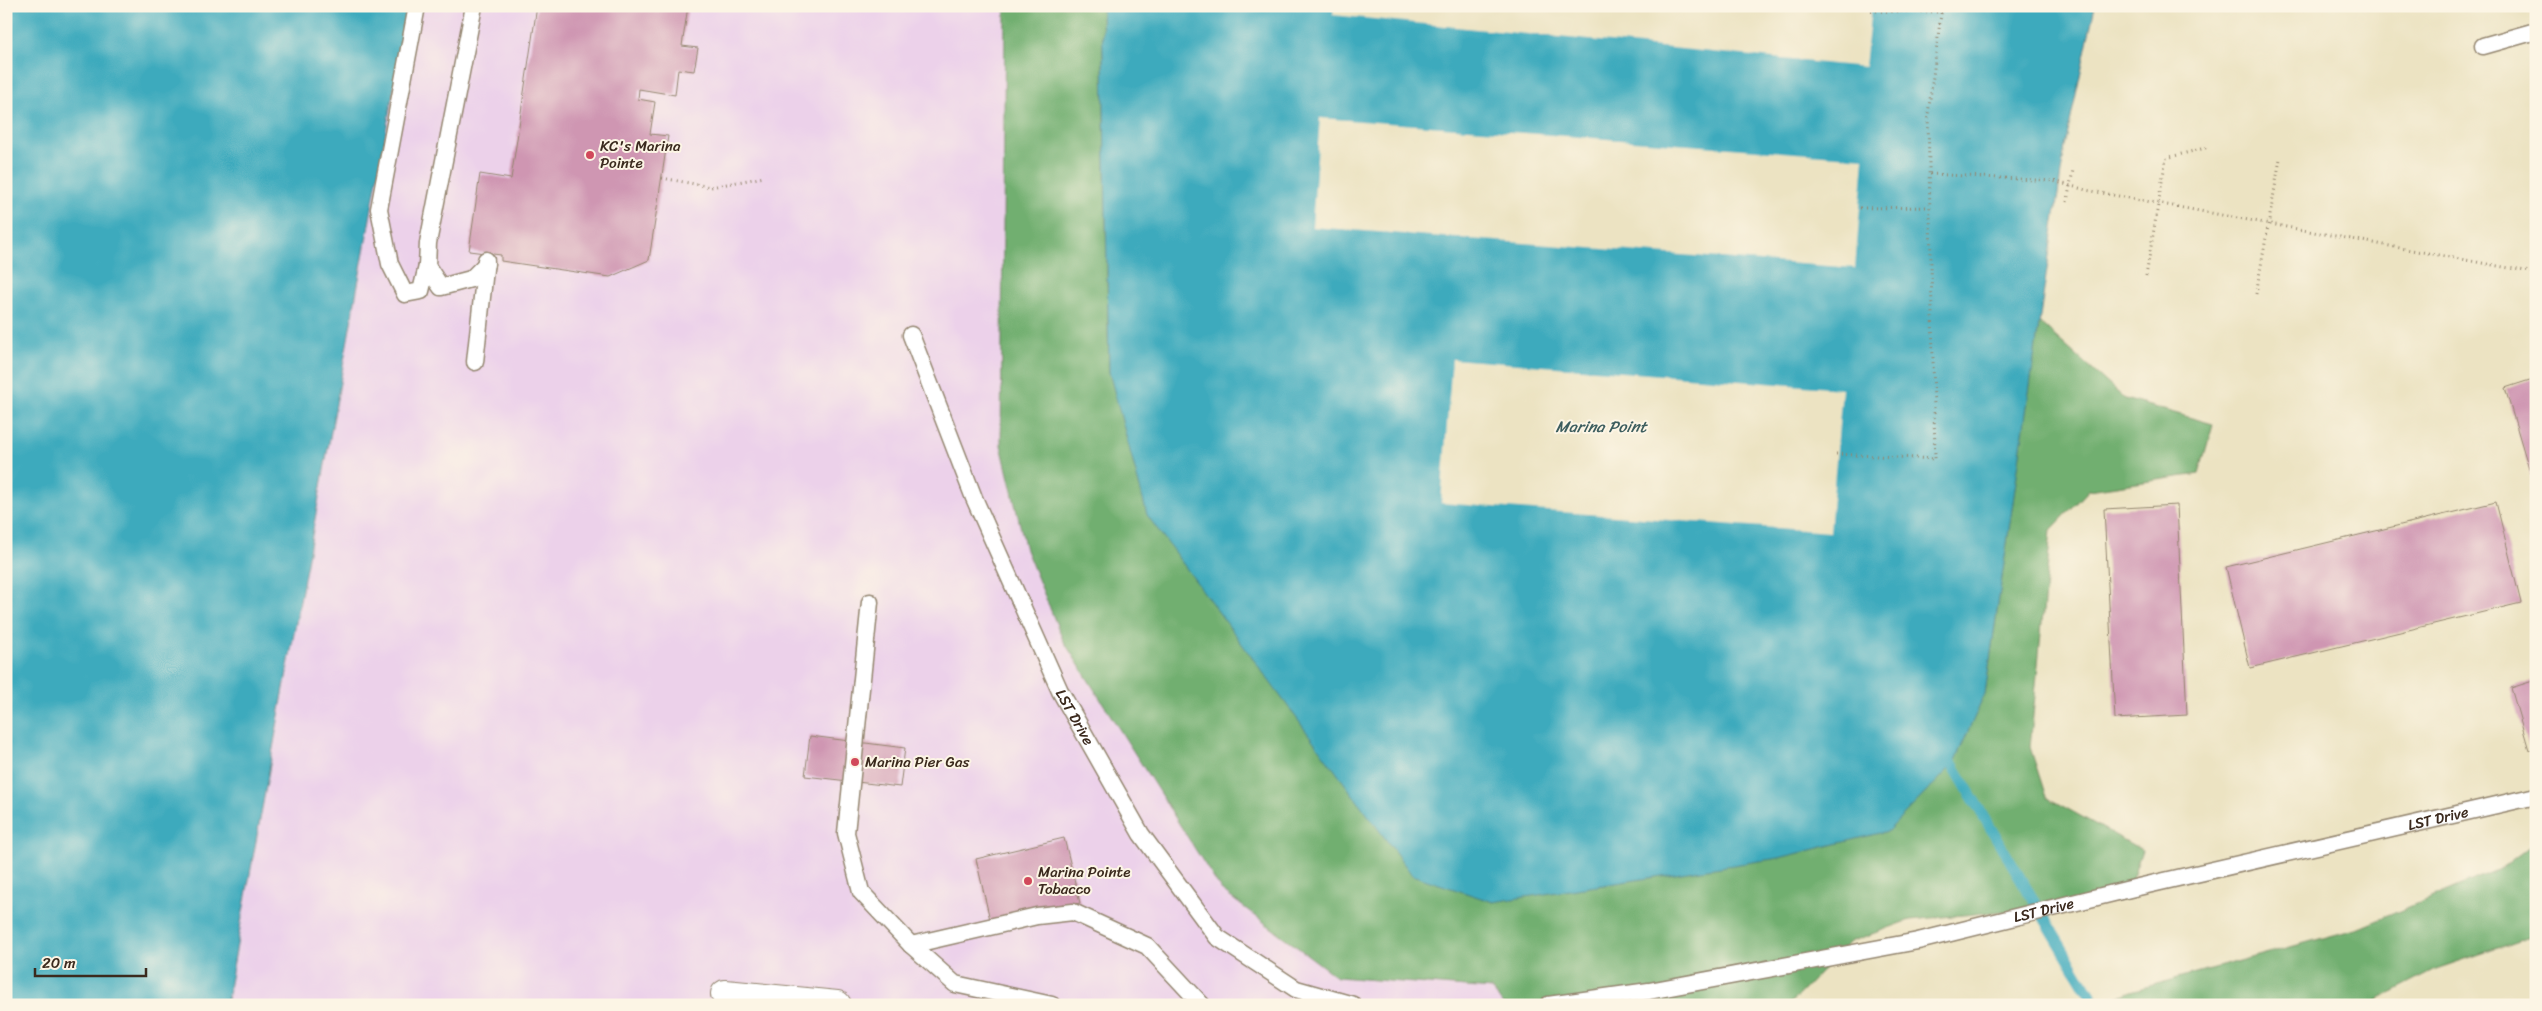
<svg xmlns="http://www.w3.org/2000/svg" width="2542" height="1011" viewBox="0 0 2542 1011" font-family="Sriracha,sans-serif">
<style>
.built{fill:#ecd1ea}
.forest{fill:#71af70;stroke:#566c47}
.water{fill:#3daabd;stroke:#3c6a6e}
.pier{fill:#ece3c2}
.lines{fill:none;stroke-linecap:round;stroke-linejoin:round}
.stream{stroke:#3daabd;stroke-width:11}
.building{fill:#cf96b2}
.service-casing{stroke:#948670;stroke-width:19}
.minor-casing{stroke:#948670;stroke-width:30}
.path{stroke:#948670;stroke-width:3;stroke-dasharray:1 4;stroke-linecap:butt}
.service{stroke:#fff;stroke-width:16}
.minor{stroke:#fff;stroke-width:28}
.poi-dot{fill:#d1495b;stroke:#fcf5e5;stroke-width:2}
.labels{text-anchor:middle;stroke-width:4;stroke-linejoin:round;paint-order:stroke}
.poi-label{font-size:15px;fill:#3b2a1e;stroke:#fcf5e5;text-anchor:start}
.street-label{font-size:15px;fill:#3b2a1e;stroke:#fcf5e5}
.water-label{font-size:16px;font-style:italic;fill:#3c5d5e;stroke:#fcf5e5}
</style>
<rect width="100%" height="100%" fill="#fcf5e5"/>
<filter id="ink" filterUnits="userSpaceOnUse"><feTurbulence type="fractalNoise" baseFrequency=".02" numOctaves="2"/><feDisplacementMap in="SourceGraphic" scale="10" xChannelSelector="R" yChannelSelector="G"/><feConvolveMatrix kernelMatrix="1 2 1 2 8 2 1 2 1" color-interpolation-filters="sRGB"/></filter>
<filter id="wash" filterUnits="userSpaceOnUse"><feTurbulence type="fractalNoise" baseFrequency=".0096" numOctaves="4" result="noise"/><feDisplacementMap in="SourceGraphic" scale="20" xChannelSelector="R" yChannelSelector="G"/><feGaussianBlur stdDeviation="1.12" result="paint"/><feColorMatrix in="noise" values="0 0 0 0 0 0 0 0 0 0 0 0 0 0 0 0 0 1.4 0 .05"/><feComposite in="paint" operator="in"/></filter>
<g filter="url(#wash)">
<rect width="100%" height="100%" fill="#ece3c2"/>
<!-- built -->
<polygon class="built" points="409,6 1005,6 1001,445 1337,977 1492,989 1503,1005 226,1005"/>
<!-- forest -->
<g class="forest">
<polygon points="1005,6 1102,6 1109,372 1985,693 2039,322 2125,399 2213,424 2199,474 2089,490 2051,530 2030,747 2046,797 2142,850 2125,900 1910,920 1850,942 1789,1005 1503,1005 1492,989 1337,977 1221,890 1063,640 1026,550 1001,445"/>
<polygon points="2536,842 2536,935 2436,969 2367,1005 2099,1005 2131,991 2359,928 2504,867"/>
</g>
<!-- water -->
<g class="water">
<polygon points="6,6 409,6 226,1005 6,1005"/>
<polygon points="1102,6 2095,6 2065,146 1985,694 1953,765 1888,831 1779,858 1493,902 1412,875 1147,515 1109,372"/>
</g>
<!-- pier -->
<g class="pier">
<polygon points="1334,6 1871,6 1865,67 1333,15"/>
<polygon points="1320,118 1864,158 1855,268 1312,227"/>
<polygon points="1452,359 1842,389 1830,532 1441,503"/>
</g>
<g class="lines">
<!-- stream -->
<polyline class="stream" points="1953,765 2096,1005"/>
</g>
<g id="blocks">
<!-- building -->
<g class="building">
<polygon points="537,6 592,8 592,6 688,6 682,46 698,48 694,71 678,69 675,95 639,89 638,99 655,102 650,134 668,136 649,260 610,277 501,261 501,255 469,251 480,174 511,179"/>
<polygon points="2536,378 2536,489 2535,489 2505,388"/>
<polygon points="2496,502 2521,603 2250,668 2226,567"/>
<polygon points="2177,505 2187,715 2115,719 2104,509"/>
<polygon points="2536,680 2536,748 2529,750 2511,688"/>
<polygon points="810,736 905,748 900,787 805,776"/>
<polygon points="1064,838 1080,903 991,924 976,859"/>
</g>
</g>
</g>
<g filter="url(#ink)">
<use href="#blocks" fill-opacity="0" stroke="#948670" stroke-width="1"/>
<g class="lines">
<!-- service casing -->
<g class="service-casing">
<g id="service">
<polyline points="417,6 379,209 390,264 405,294 421,291 427,266"/>
<polyline points="474,6 428,243 427,266 441,287 471,279 486,264"/>
<polyline points="2483,46 2536,31"/>
<path id="s1" d="M911,335l63,163 86,193 81,143 76,103 79,52 57,16"/>
<polyline points="475,362 486,260"/>
<polyline points="870,602 846,833 861,892 911,945 955,984 1052,1005"/>
<polyline points="911,945 1037,916 1073,912 1147,946 1202,1005"/>
<path id="s2" d="M1548,1005l101,-14 269,-50 216,-53 402,-92"/>
</g>
</g>
<!-- minor casing -->
<g class="minor-casing">
<polyline id="minor" points="725,994 837,1005"/>
</g>
<!-- path -->
<g class="path">
<polyline points="1871,11 1942,12"/>
<polyline points="1930,174 2053,181 2086,190 2536,273"/>
<polyline points="662,178 711,187 764,177"/>
<polyline points="2067,202 2073,170"/>
<polyline points="1860,208 1930,207"/>
<polyline points="2146,276 2166,158 2209,147"/>
<polyline points="2256,294 2280,159"/>
<polyline points="1836,454 1935,459 1928,115 1942,6"/>
</g>
<!-- service -->
<use href="#service" class="service"/>
<!-- minor -->
<use href="#minor" class="minor"/>
</g>
</g>
<!-- markers -->
<g class="poi-dot">
<circle cx="590" cy="155" r="5"/>
<circle cx="855" cy="762" r="5"/>
<circle cx="1028" cy="881" r="5"/>
</g>
<g class="labels">
<!-- poi labels -->
<g class="poi-label">
<text x="600" y="151">KC's Marina<tspan x="600" dy="17">Pointe</tspan></text>
<text x="865" y="767">Marina Pier Gas</text>
<text x="1038" y="877">Marina Pointe<tspan x="1038" dy="17">Tobacco</tspan></text>
</g>
<!-- street labels -->
<g class="street-label">
<text dy="5" stroke="none"><textPath href="#s1" startOffset="416">LST Drive</textPath></text>
<text dy="5" stroke="none"><textPath href="#s2" startOffset="910">LST Drive</textPath></text>
<text dy="5" stroke="none"><textPath href="#s2" startOffset="505">LST Drive</textPath></text>
</g>
<!-- water labels -->
<g class="water-label">
<text x="1601" y="432">Marina Point</text>
</g>
</g>
<!-- margin -->
<rect width="2542" height="1011" fill="none" stroke="#fcf5e5" stroke-width="25"/>
<!-- scale -->
<path d="M35 968v8h111v-8" fill="none" stroke="#3b2a1e" stroke-width="2.5"/>
<text x="42" y="968" font-size="15" fill="#3b2a1e" stroke="#fcf5e5" stroke-width="4" paint-order="stroke">20 m</text>
</svg>
